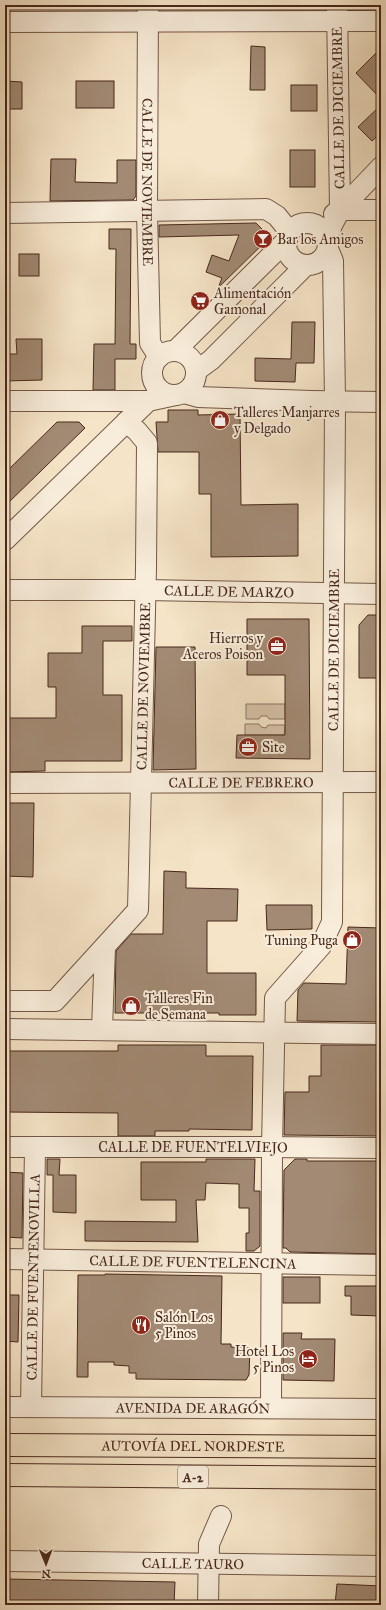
<svg xmlns="http://www.w3.org/2000/svg" width="386" height="1610" viewBox="0 0 386 1610" font-family="'IM FELL Great Primer',serif">
<style>
.green{fill:#d8c4aa;stroke:#907662}
.building{fill:#a28a74;stroke:#48281b}
.lines{fill:none;stroke-linecap:round;stroke-linejoin:round}
.minor-casing{stroke:#735746;stroke-width:22}
.highway-casing{stroke:#48281b;stroke-width:24}
.minor{stroke:#f8eddb;stroke-width:20}
.highway{stroke:#f5e4c7;stroke-width:22}
.labels{text-anchor:middle;stroke-width:4;stroke-linejoin:round;paint-order:stroke}
.shield{fill:#f8eddb;stroke:#7d6355;stroke-width:1}
.shield-label{font-size:13px;font-weight:bold;fill:#48281b}
.street-label{font-size:14px;fill:#48281b;stroke:#f8eddb}
.poi-label{font-size:14px;fill:#48281b;stroke:#f8eddb;text-anchor:start}
</style>
<rect width="100%" height="100%" fill="#f5e4c7"/>
<filter id="stains"><feTurbulence type="fractalNoise" baseFrequency=".005" numOctaves="4"/><feColorMatrix values="0 0 0 0 .2 0 0 0 0 .09 0 0 0 0 .02 0 0 0 .5 -.17"/></filter>
<radialGradient id="worn" r=".72"><stop offset=".6" stop-color="#630" stop-opacity="0"/><stop offset="1" stop-color="#630" stop-opacity=".3"/></radialGradient>
<!-- green -->
<g class="green">
<polygon points="246,704 285,704 285,719 269,719 267,716 261,716 259,719 246,719"/>
<polygon points="245,724 259,724 261,727 266,728 268,725 285,725 284,735 245,735"/>
</g>
<!-- building -->
<g class="building">
<polygon points="251,46 265,47 265,90 250,90"/>
<polygon points="381,48 381,99 356,73"/>
<polygon points="5,81 22,82 22,109 5,109"/>
<rect x="76" y="81" width="38" height="27"/>
<rect x="291" y="85" width="26" height="26"/>
<polygon points="381,105 381,133 372,141 358,127"/>
<rect x="290" y="150" width="25" height="37"/>
<polygon points="51,159 76,159 75,182 117,183 117,160 136,160 136,196 133,200 50,201"/>
<polygon points="256,223 270,237 218,288 222,278 206,272 212,255 229,261 239,235 159,237 159,225"/>
<polygon points="109,229 131,229 130,344 136,344 136,359 115,359 115,390 93,390 94,344 115,344 116,249 109,249"/>
<rect x="19" y="254" width="20" height="22"/>
<polygon points="292,322 315,322 314,363 296,363 295,382 255,381 255,358 291,359"/>
<polygon points="16,339 42,339 42,380 5,381 5,354 17,354"/>
<polygon points="168,410 198,410 198,415 240,414 241,505 298,504 298,556 211,557 211,494 199,494 199,452 158,452 156,422 168,422"/>
<polygon points="57,422 79,422 85,428 5,506 5,473"/>
<polygon points="368,615 380,615 381,678 359,678 359,625"/>
<polygon points="247,619 309,619 310,759 236,758 237,735 285,735 285,675 247,675"/>
<polygon points="82,626 132,626 132,641 103,641 103,695 122,695 122,761 45,761 45,771 5,772 5,718 56,718 56,687 48,687 48,653 82,653"/>
<polygon points="156,647 195,647 196,769 153,770"/>
<polygon points="5,803 34,803 33,877 5,876"/>
<polygon points="164,871 186,872 186,888 238,889 237,921 207,921 207,973 256,973 256,1015 219,1015 219,1013 115,1013 116,951 131,934 163,934"/>
<polygon points="266,905 312,905 312,929 267,930"/>
<polygon points="348,927 381,928 381,1022 297,1021 298,990 304,983 346,984"/>
<polygon points="118,1045 206,1045 206,1056 253,1056 252,1130 189,1129 189,1131 155,1131 155,1136 118,1136 118,1113 5,1112 5,1051 118,1051"/>
<polygon points="321,1045 381,1045 381,1136 284,1135 285,1092 309,1092 309,1076 321,1076"/>
<polygon points="47,1159 60,1159 59,1175 76,1175 76,1213 53,1212 53,1175 47,1175"/>
<polygon points="206,1159 255,1159 254,1191 260,1191 260,1246 254,1251 246,1251 246,1233 249,1233 249,1208 239,1208 239,1184 206,1183 205,1200 196,1200 198,1242 85,1241 85,1221 176,1222 176,1200 141,1200 141,1162 206,1162"/>
<polygon points="295,1159 307,1159 307,1161 381,1161 381,1254 290,1252 286,1248 283,1248 284,1170"/>
<polygon points="5,1172 23,1173 22,1238 5,1237"/>
<polygon points="105,1274 222,1276 221,1344 231,1344 231,1347 250,1348 249,1375 246,1380 136,1379 136,1373 129,1373 129,1366 114,1365 114,1362 88,1362 88,1377 77,1377 78,1275 105,1275"/>
<rect x="283" y="1277" width="37" height="26"/>
<polygon points="345,1286 381,1286 381,1316 351,1315 351,1296 345,1296"/>
<polygon points="5,1295 19,1295 18,1342 5,1341"/>
<polygon points="283,1333 302,1333 301,1339 335,1339 334,1381 283,1380"/>
<polygon points="5,1579 175,1582 174,1605 5,1605"/>
<polygon points="337,1584 381,1586 381,1605 335,1605"/>
</g>
<g class="lines">
<!-- minor casing -->
<g class="minor-casing">
<g id="minor">
<path id="s1" d="M148,5l-1,206 3,132 9,14"/>
<polyline points="5,22 381,21"/>
<polyline points="340,210 381,210"/>
<polyline points="5,213 266,209 277,216 290,232"/>
<polyline points="334,214 340,210 381,167"/>
<circle cx="307" cy="244" r="21"/>
<polyline points="328,240 332,225 340,210 337,5"/>
<polyline points="175,351 287,240"/>
<circle cx="174" cy="373" r="22"/>
<polyline points="196,371 211,360 306,265"/>
<polyline points="184,393 198,397 311,401 381,402"/>
<polyline points="5,401 148,401"/>
<polyline points="5,540 148,401 176,395"/>
<path id="s2" d="M5,590h140l236,4"/>
<path id="s3" d="M5,783l376,-1"/>
<path id="s4" d="M5,1001h50l83,-91 8,-342 1,-125 -10,-12 -11,-9"/>
<polyline points="5,1029 381,1034"/>
<polyline points="102,1029 105,947"/>
<path id="s5" d="M5,1147h256l120,1"/>
<path id="s6" d="M5,1259l376,6"/>
<path id="s7" d="M5,1407l376,2"/>
<path id="s8" d="M31,1407l4,-260"/>
<path id="s9" d="M271,1408l1,-261 3,-149 46,-52 11,-24 3,-521 -2,-140 -5,-12"/>
<path id="s10" d="M5,1561l376,5"/>
<polyline points="208,1605 209,1544 221,1516"/>
</g>
</g>
<!-- highway casing -->
<g class="highway-casing">
<g id="highway">
<path id="s11" d="M5,1445l376,2"/>
<polyline points="5,1475 381,1478"/>
</g>
</g>
<!-- minor -->
<use href="#minor" class="minor"/>
<!-- highway -->
<use href="#highway" class="highway"/>
</g>
<!-- icons -->
<defs>
<g id="bar-disc" transform="scale(1)"><circle r="9.5" fill="#8f2418" stroke="#f8eddb"/><path d="M-6-5H6L.8 .8V4.5H3.5V6h-7V4.5H-.8V.8Z" fill="#fff"/></g>
<g id="supermarket-disc" transform="scale(1)"><circle r="9.5" fill="#8f2418" stroke="#f8eddb"/><path d="M-6-5.5h2.5l.6 2H6L4.5 2H-2.5L-4.4-4H-6ZM-1.5 3.2a1.3 1.3 0 1 0 .1 0ZM3 3.2a1.3 1.3 0 1 0 .1 0Z" fill="#fff"/></g>
<g id="shop-disc" transform="scale(1)"><circle r="9.5" fill="#8f2418" stroke="#f8eddb"/><path d="M-5-2.5h2.3a2.7 3.5 0 0 1 5.4 0H5L5.5 6h-11ZM-1.5-2.5h3a1.5 2.3 0 0 0-3 0Z" fill="#fff"/></g>
<g id="office-disc" transform="scale(1)"><circle r="9.5" fill="#8f2418" stroke="#f8eddb"/><path d="M-6-3h4V-5.5h4V-3h4V5H-6ZM-1-4.5V-3h2v-1.5ZM-6 0V1H6V0Z" fill="#fff"/></g>
<g id="restaurant-disc" transform="scale(1)"><circle r="9.5" fill="#8f2418" stroke="#f8eddb"/><path d="M-5-6h1v4h1v-4h1v4h1v-4h1v5L-1.5 .5V6h-2V.5L-5-1ZM5-6V6H3V1.5H1.5Q1.5-4 5-6Z" fill="#fff"/></g>
<g id="hotel-disc" transform="scale(1)"><circle r="9.5" fill="#8f2418" stroke="#f8eddb"/><path d="M-6-4.5h1.5V1H6V5H4.5V3h-9V5H-6ZM-4 0a1.8 1.8 0 1 1 3.6 0ZM.5 0V-2.5h3Q6-2.5 6 0Z" fill="#fff"/></g>
</defs>
<g fill-rule="evenodd">
<use href="#bar-disc" x="263" y="239"/>
<use href="#supermarket-disc" x="200" y="301"/>
<use href="#shop-disc" x="220" y="420"/>
<use href="#office-disc" x="277" y="646"/>
<use href="#office-disc" x="248" y="747"/>
<use href="#shop-disc" x="352" y="940"/>
<use href="#shop-disc" x="131" y="1006"/>
<use href="#restaurant-disc" x="141" y="1325"/>
<use href="#hotel-disc" x="308" y="1359"/>
</g>
<g class="labels">
<!-- shield labels -->
<rect class="shield" x="178" y="1466" width="30" height="22" rx="3"/>
<g class="shield-label">
<text x="193" y="1482">A-2</text>
</g>
<!-- street labels -->
<g class="street-label">
<text transform="translate(338 108) rotate(-91)" y="5">CALLE DE DICIEMBRE</text>
<text dy="5" stroke="none"><textPath href="#s1" startOffset="177">CALLE DE NOVIEMBRE</textPath></text>
<text dy="5" stroke="none"><textPath href="#s2" startOffset="224">CALLE DE MARZO</textPath></text>
<text dy="5" stroke="none"><textPath href="#s9" startOffset="778">CALLE DE DICIEMBRE</textPath></text>
<text dy="5" stroke="none"><textPath href="#s4" startOffset="397">CALLE DE NOVIEMBRE</textPath></text>
<text dy="5" stroke="none"><textPath href="#s3" startOffset="236">CALLE DE FEBRERO</textPath></text>
<text dy="5" stroke="none"><textPath href="#s5" startOffset="188">CALLE DE FUENTELVIEJO</textPath></text>
<text dy="5" stroke="none"><textPath href="#s6" startOffset="188">CALLE DE FUENTELENCINA</textPath></text>
<text dy="5" stroke="none"><textPath href="#s8" startOffset="130">CALLE DE FUENTENOVILLA</textPath></text>
<text dy="5" stroke="none"><textPath href="#s7" startOffset="188">AVENIDA DE ARAGÓN</textPath></text>
<text dy="5" stroke="none"><textPath href="#s11" startOffset="188">AUTOVÍA DEL NORDESTE</textPath></text>
<text dy="5" stroke="none"><textPath href="#s10" startOffset="188">CALLE TAURO</textPath></text>
</g>
<!-- poi labels -->
<g class="poi-label">
<text x="277" y="244">Bar los Amigos</text>
<text x="214" y="298">Alimentación<tspan x="214" dy="16">Gamonal</tspan></text>
<text x="234" y="417">Talleres Manjarres<tspan x="234" dy="16">y Delgado</tspan></text>
<text x="263" y="643" text-anchor="end">Hierros y<tspan x="263" dy="16">Aceros Poison</tspan></text>
<text x="262" y="752">Site</text>
<text x="338" y="945" text-anchor="end">Tuning Puga</text>
<text x="145" y="1003">Talleres Fin<tspan x="145" dy="16">de Semana</tspan></text>
<text x="155" y="1322">Salón Los<tspan x="155" dy="16">5 Pinos</tspan></text>
<text x="294" y="1356" text-anchor="end">Hotel Los<tspan x="294" dy="16">5 Pinos</tspan></text>
</g>
</g>
<!-- margin -->
<rect width="386" height="1610" fill="none" stroke="#f5e4c7" stroke-width="20"/>
<rect x="6" y="6" width="374" height="1598" fill="none" stroke="#48281b" stroke-width="2"/>
<rect x="10" y="10" width="366" height="1590" fill="none" stroke="#48281b"/>
<!-- north arrow -->
<g transform="translate(46 1564) rotate(179)" stroke="#f8eddb" stroke-width="3" paint-order="stroke">
<path d="M0-3L7 15L0 10L-7 15Z" fill="#48281b"/>
<text y="-6" font-size="11" font-weight="bold" text-anchor="middle" fill="#48281b">N</text>
</g>
<rect width="100%" height="100%" filter="url(#stains)"/>
<rect width="100%" height="100%" fill="url(#worn)"/>
</svg>
